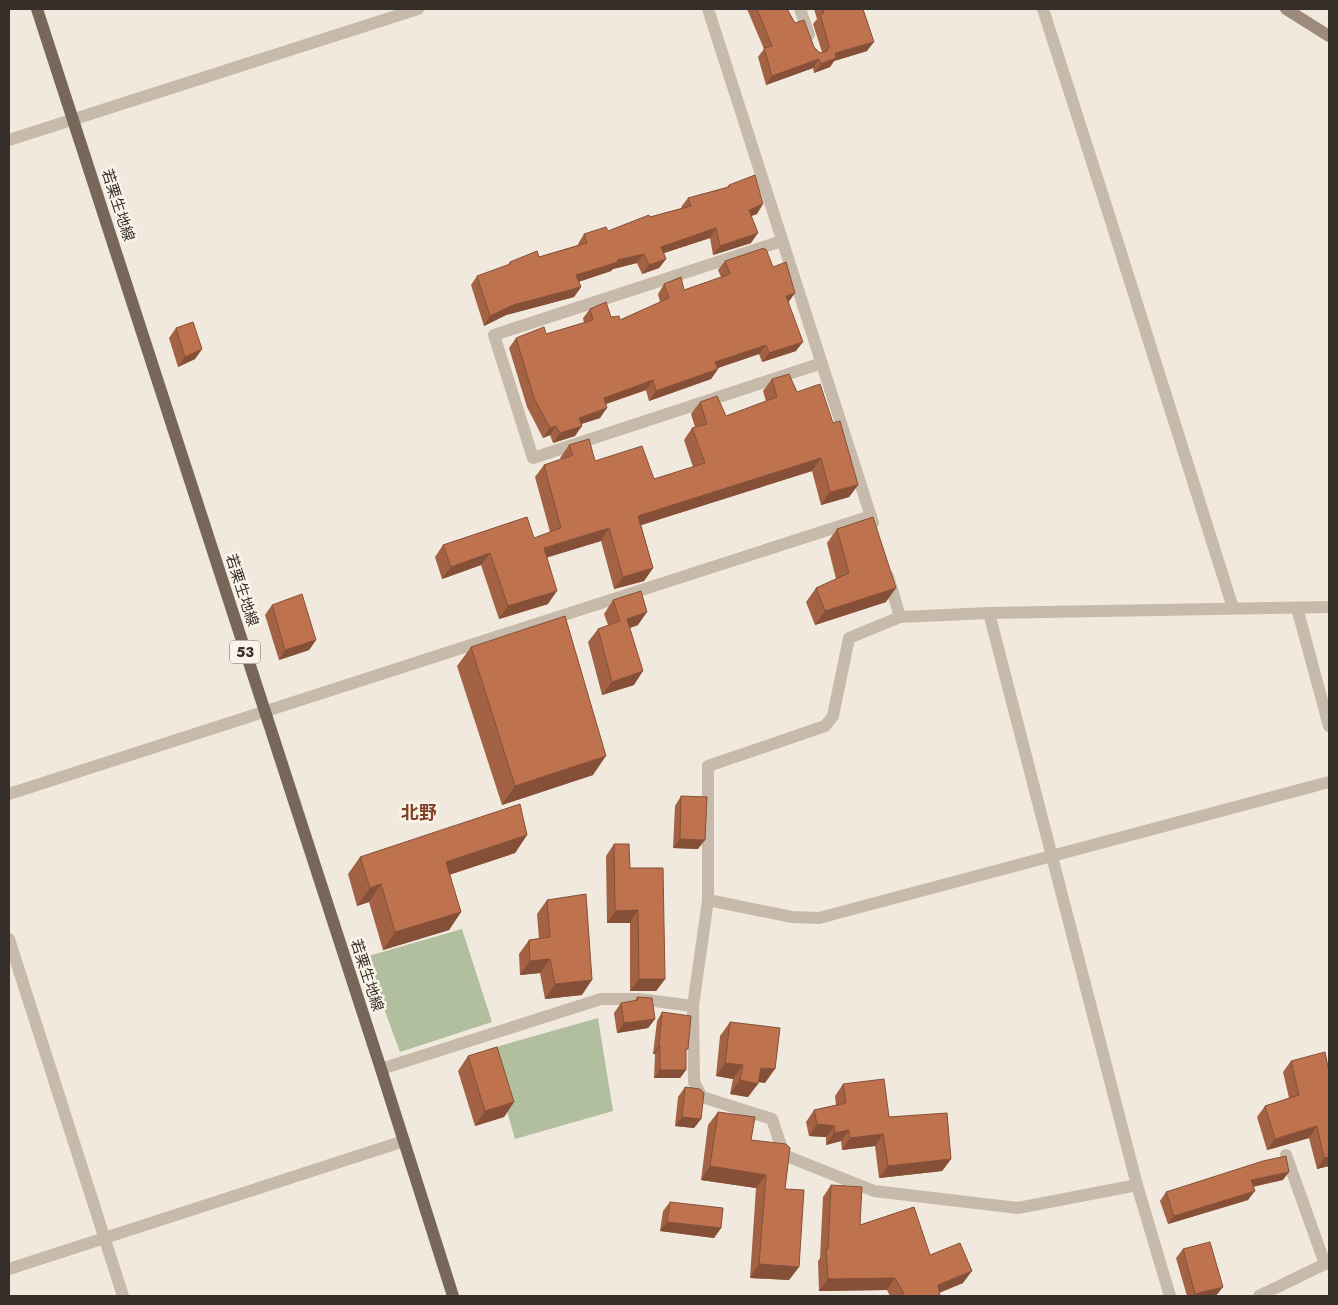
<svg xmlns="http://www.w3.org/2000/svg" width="1338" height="1305" viewBox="0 0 1338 1305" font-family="Jost,'Noto Sans JP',sans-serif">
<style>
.green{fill:#b1bf9e}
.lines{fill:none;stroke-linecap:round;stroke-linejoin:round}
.street{stroke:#c8baaa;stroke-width:12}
.secondary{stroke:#9c8a7b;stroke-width:12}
.primary{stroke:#77675b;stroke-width:12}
.wall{fill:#a36243}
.shaded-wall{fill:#855037}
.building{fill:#be724e;stroke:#855037}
.labels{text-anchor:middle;stroke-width:5;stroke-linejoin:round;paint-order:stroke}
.shield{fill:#f9f3e9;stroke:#706963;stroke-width:1}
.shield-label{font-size:14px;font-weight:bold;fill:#362e29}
.street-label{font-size:15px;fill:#362e29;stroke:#f9f3e9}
.quarter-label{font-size:18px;font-weight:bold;fill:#804327;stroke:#f9f3e9}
</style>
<rect width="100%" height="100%" fill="#f1e9dd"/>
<!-- green -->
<g class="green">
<polygon points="462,929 492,1022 400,1052 365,957"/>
<polygon points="598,1018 613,1111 515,1139 489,1049"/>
</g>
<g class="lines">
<!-- street -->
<g class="street">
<polyline points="708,9 873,523"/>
<polyline points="800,9 809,35"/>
<polyline points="1043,9 1110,218 1233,608"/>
<polyline points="9,140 418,9"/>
<polyline points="782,241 494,335 533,458 822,363"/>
<polyline points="888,576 900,617"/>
<polyline points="1297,608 1329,726"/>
<polyline points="989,613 1329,607"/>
<polyline points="9,794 871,516"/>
<polyline points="708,900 792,917 819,918 1329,782"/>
<polyline points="9,939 123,1296"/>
<polyline points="693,1006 694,1082 702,1097 772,1119 784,1155 874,1191 1018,1208 1137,1185"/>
<polyline points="381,1069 601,999 639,999 693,1006 708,900 708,766 825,726 833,716 849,638 900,617 989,613 1137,1185 1170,1296"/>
<polyline points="1286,1155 1325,1264"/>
<polyline points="9,1269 404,1141"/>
<polyline points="1259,1296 1329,1262"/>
</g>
<!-- secondary -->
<polyline class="secondary" points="1286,9 1329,36"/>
<!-- primary -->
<polyline class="primary" points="37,9 381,1069 453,1296"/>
</g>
<!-- wall -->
<g class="wall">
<polygon points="747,9 787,9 795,23 814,47 820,53 822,52 813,24 817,19 814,9 863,9 867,51 834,61 830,67 814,73 813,68 766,85 758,57 764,49"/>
<polygon points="729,185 757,214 751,216 751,243 713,255 710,238 664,253 666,259 659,268 642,274 637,263 613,269 611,271 578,282 581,287 574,297 506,315 484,326 471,285 477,276 507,266 510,262 539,257 578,245 578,244 584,234 608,231 650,217 682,208 681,207 688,198 727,187"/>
<polygon points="725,261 788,302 796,351 762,362 759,354 718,368 718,369 711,379 649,401 646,390 606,404 600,418 581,424 575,436 553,443 550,435 543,438 527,407 509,348 516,338 546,334 584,323 583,318 590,309 620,320 660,302 658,294 664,284 684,290 721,277 718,270"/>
<polygon points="176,328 202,349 195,359 178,367 169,338"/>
<polygon points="772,379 797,392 833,423 858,485 849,497 821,505 812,471 641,525 653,568 644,581 614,589 601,541 547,557 548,604 499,619 481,565 442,579 435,557 443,545 534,538 550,532 535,477 544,465 561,459 560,458 569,445 595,461 654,479 693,467 684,440 692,428 695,427 691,414 700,402 726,416 766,401 763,391"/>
<polygon points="837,529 886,602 815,625 806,602 816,588 836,579 827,543"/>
<polygon points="613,600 638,625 630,628 634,685 602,695 588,642 598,629 608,625 604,614"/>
<polygon points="272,605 316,640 309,650 279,660 265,615"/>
<polygon points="471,647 593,775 502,805 457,666"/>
<polygon points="681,796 698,849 673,848 675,806"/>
<polygon points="527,835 515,853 449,875 461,912 449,930 383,950 369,902 357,906 348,874 360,857"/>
<polygon points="614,844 630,868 665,979 656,991 630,991 630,923 607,923 606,856"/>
<polygon points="547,900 582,995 545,999 540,973 520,975 519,954 529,940 539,939 537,914"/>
<polygon points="637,997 655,1019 648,1028 617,1033 614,1013 621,1003 635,1001"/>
<polygon points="662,1012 686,1052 686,1070 680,1078 654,1078 655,1054 653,1054 657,1021"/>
<polygon points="730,1022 765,1083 758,1082 748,1097 730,1094 733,1079 716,1076 720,1036"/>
<polygon points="468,1056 514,1102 504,1117 475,1126 458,1071"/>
<polygon points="1291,1061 1329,1072 1329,1166 1317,1169 1309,1138 1267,1150 1257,1117 1265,1106 1289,1098 1283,1072"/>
<polygon points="843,1084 889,1117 951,1159 942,1171 879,1178 875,1146 842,1150 841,1141 826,1145 826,1137 809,1136 806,1122 814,1110 836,1105 835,1096"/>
<polygon points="685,1087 701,1119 694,1128 675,1126 678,1097"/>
<polygon points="718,1112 751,1140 785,1189 799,1267 789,1280 750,1278 756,1188 701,1180 708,1125"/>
<polygon points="1283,1180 1253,1187 1248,1200 1168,1224 1160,1201 1166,1192"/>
<polygon points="831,1185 860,1225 930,1255 963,1283 939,1293 940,1296 890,1296 887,1290 819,1291 818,1261 820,1258 823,1197"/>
<polygon points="670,1202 721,1228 714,1238 660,1231 663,1211"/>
<polygon points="1183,1249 1216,1296 1187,1296 1176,1258"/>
</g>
<!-- shaded-wall -->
<g class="shaded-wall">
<polygon points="874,42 867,51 834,61 830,67 814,73 821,64 835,53"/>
<polygon points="819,59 813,68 766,85 772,76"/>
<polygon points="763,204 757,214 742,219 749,210"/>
<polygon points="716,228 710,238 655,256 661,247"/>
<polygon points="758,233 751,243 713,255 720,246"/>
<polygon points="644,254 637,263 613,269 611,271 569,285 576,275 617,260"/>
<polygon points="666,259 659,268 642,274 649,265"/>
<polygon points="581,287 574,297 506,315 484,326 490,316 513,305"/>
<polygon points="795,293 788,303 786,296"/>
<polygon points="803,342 796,351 762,362 769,353"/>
<polygon points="766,345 759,354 709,371 715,362"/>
<polygon points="202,349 195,359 178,367 185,357"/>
<polygon points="718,369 711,379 649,401 656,391"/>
<polygon points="653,380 646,390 597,407 604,398"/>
<polygon points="607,408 600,418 572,427 579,418"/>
<polygon points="556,426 550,435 543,438 550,428"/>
<polygon points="582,426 575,436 553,443 560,433"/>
<polygon points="821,458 812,471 629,529 638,516"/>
<polygon points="858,485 849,497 821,505 830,492"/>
<polygon points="609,528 601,541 536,561 544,548"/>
<polygon points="490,553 481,565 442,579 451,567"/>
<polygon points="653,568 644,581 614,589 623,577"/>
<polygon points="896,588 886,602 815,625 825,611"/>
<polygon points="557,591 548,604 499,619 508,606"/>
<polygon points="647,612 638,625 618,632 627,619"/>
<polygon points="316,640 309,650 279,660 285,650"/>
<polygon points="643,671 634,685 602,695 612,682"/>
<polygon points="606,756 593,775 502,805 515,786"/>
<polygon points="527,835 515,853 433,880 446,862"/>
<polygon points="680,839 705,840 698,849 673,848"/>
<polygon points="381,884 369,902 357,906 370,888"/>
<polygon points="638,910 630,923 607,923 615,911"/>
<polygon points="461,912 449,930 383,950 395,932"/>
<polygon points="550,959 540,973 520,975 530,961"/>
<polygon points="639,979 665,979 656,991 630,991"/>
<polygon points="592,980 582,995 545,999 555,984"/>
<polygon points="655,1019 648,1028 617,1033 624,1023"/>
<polygon points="659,1045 660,1046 655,1054 653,1054"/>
<polygon points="725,1063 743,1065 733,1079 716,1076"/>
<polygon points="761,1068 775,1069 765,1083 751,1081"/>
<polygon points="660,1070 686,1070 680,1078 654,1078"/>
<polygon points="740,1080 758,1084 748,1097 730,1094"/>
<polygon points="514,1102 504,1117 475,1126 485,1111"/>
<polygon points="682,1117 701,1119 694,1128 675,1126"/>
<polygon points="817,1124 835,1126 826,1137 809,1136"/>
<polygon points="1317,1126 1309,1138 1267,1150 1275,1139"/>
<polygon points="849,1130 841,1141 826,1145 834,1133"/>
<polygon points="883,1134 875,1146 842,1150 850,1138"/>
<polygon points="1329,1157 1329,1166 1317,1169 1324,1158"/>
<polygon points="951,1159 942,1171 879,1178 888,1166"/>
<polygon points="710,1166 766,1175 756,1188 701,1180"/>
<polygon points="1289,1172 1283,1180 1245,1188 1251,1180"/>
<polygon points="1255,1191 1248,1200 1168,1224 1174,1216"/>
<polygon points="667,1222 721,1228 714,1238 660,1231"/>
<polygon points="759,1264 799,1267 789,1280 750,1278"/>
<polygon points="972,1271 963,1283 931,1296 938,1285"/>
<polygon points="895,1278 887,1290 819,1291 828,1279"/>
<polygon points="1223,1287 1216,1296 1194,1296 1195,1294"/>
</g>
<!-- building -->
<g class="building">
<polygon points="757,9 787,9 795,23 804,20 814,47 820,53 827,51 829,46 820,14 824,13 823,9 863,9 874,42 835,53 836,58 821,64 819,59 772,76 764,48 772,46"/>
<polygon points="755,175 763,204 749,210 758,233 720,246 716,228 661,247 666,259 649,265 644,254 617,260 618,262 576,275 581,287 513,305 490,316 477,276 510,264 510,262 537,251 539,257 587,243 584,234 606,227 608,231 649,215 650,217 691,206 688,198 729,187 729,185"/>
<polygon points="764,248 764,250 766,249 773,267 786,262 795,293 786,296 803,342 769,353 766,345 715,362 718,369 656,391 653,380 604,398 607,408 579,418 582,426 560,433 556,426 550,428 534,398 516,338 544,327 546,334 593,320 590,309 606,302 611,317 619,316 620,320 669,298 664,284 681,277 684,290 730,274 725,261"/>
<polygon points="193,322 202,349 185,357 176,328"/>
<polygon points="789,374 797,392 820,384 833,423 840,421 858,485 830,492 821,458 638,516 653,568 623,577 609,528 544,548 557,591 508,606 490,553 451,567 443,545 527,517 534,538 561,528 544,465 573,455 569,445 589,439 595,461 642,446 654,479 705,463 692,428 707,424 700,402 717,396 726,416 777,397 772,379"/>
<polygon points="873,517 896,588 825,611 816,588 849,573 837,529"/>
<polygon points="641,591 647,612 627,619 643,671 612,682 598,629 620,621 613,600"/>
<polygon points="302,594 316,640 285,650 272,605"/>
<polygon points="565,616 606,756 515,786 471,647"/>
<polygon points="681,796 707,797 705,840 680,839"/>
<polygon points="520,804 527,835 446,862 461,912 395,932 381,884 370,888 360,857"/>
<polygon points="614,844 629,844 630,868 663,868 665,979 639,979 638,910 615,911"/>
<polygon points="586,894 592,980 555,984 550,959 530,961 529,940 550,937 547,900"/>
<polygon points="637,997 652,998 655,1019 624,1023 621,1003 638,1000"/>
<polygon points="662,1012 691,1016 688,1049 686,1049 686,1070 660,1070 660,1046 659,1045"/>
<polygon points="730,1022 780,1028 775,1069 761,1068 758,1084 740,1080 743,1065 725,1063"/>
<polygon points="497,1047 514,1102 485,1111 468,1056"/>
<polygon points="1325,1052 1329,1072 1329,1157 1324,1158 1317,1126 1275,1139 1265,1106 1299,1095 1291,1061"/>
<polygon points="884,1079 889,1117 947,1113 951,1159 888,1166 883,1134 850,1138 849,1130 834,1133 835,1126 817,1124 814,1110 846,1103 843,1084"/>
<polygon points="685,1087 700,1089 704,1093 701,1119 682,1117"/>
<polygon points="718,1112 755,1117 751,1140 786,1144 790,1148 785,1189 804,1190 799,1267 759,1264 766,1175 710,1166"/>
<polygon points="1286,1156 1289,1172 1251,1180 1255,1191 1174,1216 1166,1192 1263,1161"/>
<polygon points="831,1185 862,1187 860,1225 914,1207 930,1255 960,1243 972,1271 938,1285 940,1296 905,1296 895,1278 828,1279 826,1249 828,1249"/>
<polygon points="670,1202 723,1208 721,1228 667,1222"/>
<polygon points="1210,1242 1223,1287 1195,1294 1183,1249"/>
</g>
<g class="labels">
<!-- shield labels -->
<rect class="shield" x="230" y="640.5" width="30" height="23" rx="4"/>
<g class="shield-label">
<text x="245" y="657">53</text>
</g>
<!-- street labels -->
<g class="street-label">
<text transform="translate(118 205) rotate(72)" y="5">若栗生地線</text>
<text transform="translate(242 590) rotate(72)" y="5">若栗生地線</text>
<text transform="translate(367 975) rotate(72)" y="5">若栗生地線</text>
</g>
<!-- quarter labels -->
<g class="quarter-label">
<text x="419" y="819">北野</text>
</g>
</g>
<!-- border -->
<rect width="1338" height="1305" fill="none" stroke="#362e29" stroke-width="20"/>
</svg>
